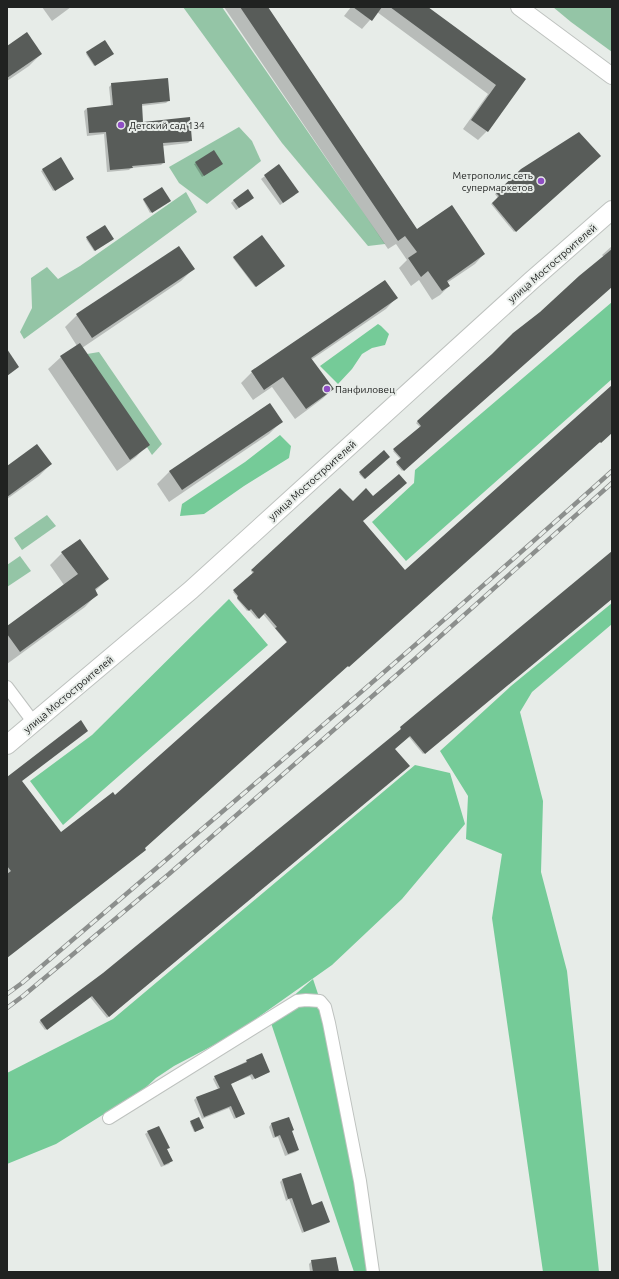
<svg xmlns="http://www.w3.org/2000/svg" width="619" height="1279" viewBox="0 0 619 1279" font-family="Ubuntu,sans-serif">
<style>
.green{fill:#94c5a6}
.forest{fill:#75cb98}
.shadow{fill:#0003}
.building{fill:#585c59}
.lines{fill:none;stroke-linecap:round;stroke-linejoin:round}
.minor-casing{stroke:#bec2bf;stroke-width:14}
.tertiary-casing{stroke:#bec2bf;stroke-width:18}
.secondary-casing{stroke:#bec2bf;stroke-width:20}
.minor{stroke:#fff;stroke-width:12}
.tertiary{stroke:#fff;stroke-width:16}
.secondary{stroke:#fff;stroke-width:18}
.rail-casing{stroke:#8c8f8d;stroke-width:4.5}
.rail{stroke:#e7ece8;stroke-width:3;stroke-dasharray:9;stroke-linecap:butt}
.poi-dot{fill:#8f4ec4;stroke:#e7ece8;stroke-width:1.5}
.labels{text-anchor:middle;stroke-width:4;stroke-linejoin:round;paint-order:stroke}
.poi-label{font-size:10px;fill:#202221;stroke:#e7ece8;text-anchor:start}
.street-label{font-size:10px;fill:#202221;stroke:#e7ece8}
</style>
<rect width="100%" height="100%" fill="#e7ece8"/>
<!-- green -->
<g class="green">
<polygon points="183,7 222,7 385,244 368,246 282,143"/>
<polygon points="553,7 612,7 612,52 571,22"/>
<polygon points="239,127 252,141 261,161 207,204 179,183 169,167"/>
<polygon points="186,192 197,212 24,339 20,332 32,308 31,278 47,267 58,279 80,266"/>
<polygon points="99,352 162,444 152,455 87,354"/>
<polygon points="47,515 56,526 22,550 14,538"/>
<polygon points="20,556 31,571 7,587 7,565"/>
</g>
<!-- forest -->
<g class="forest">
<polygon points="612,302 612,379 406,561 372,522 414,483 415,470"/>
<polygon points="378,324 381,326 389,334 385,345 372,348 362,354 352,369 338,384 320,366"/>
<polygon points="280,435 291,446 289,458 244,486 204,514 180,516 182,504 245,462"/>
<polygon points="229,599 268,645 63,825 30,781 92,735"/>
<polygon points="612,603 612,624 532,692 520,712 543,801 541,872 567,971 599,1272 543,1272 492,918 502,854 466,839 468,796 440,751 511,686"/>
<polygon points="415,765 450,773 465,824 402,899 332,965 233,1035 174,1066 156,1078 144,1089 56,1144 7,1164 7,1073 113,1019"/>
<polygon points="313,979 323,1009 375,1272 354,1272 269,1017"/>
</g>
<!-- shadow -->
<g class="shadow">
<polygon points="42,7 71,7 52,21"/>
<polygon points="224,7 267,7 417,230 484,254 475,264 447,283 449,286 440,295 432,300 419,280 411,286 399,268 407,260 396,244 388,249"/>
<polygon points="351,7 427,7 525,79 487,131 478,140 463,129 488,94 377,12 362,29 344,16"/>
<polygon points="7,47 41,54 29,66 7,81"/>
<polygon points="87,52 111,55 94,66 86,54"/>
<polygon points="112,84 169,100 166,103 141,106 142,123 191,140 188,143 163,146 164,162 161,165 131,168 129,170 107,172 104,134 87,136 84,111 87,108 111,106 109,87"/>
<polygon points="600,156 514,232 491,204 498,198 495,194 522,170"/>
<polygon points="61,159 72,180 53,191 41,171"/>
<polygon points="196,163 220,165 202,177 194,164"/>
<polygon points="279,165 295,195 280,205 261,179"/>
<polygon points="144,199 169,202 150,213 143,200"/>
<polygon points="234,200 250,201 236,210 231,203"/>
<polygon points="262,236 284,265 255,287 233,258"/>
<polygon points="87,238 112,240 94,251 86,239"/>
<polygon points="612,246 612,286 402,471 396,464 401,460 393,451 420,427 416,423 604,257 602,255"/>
<polygon points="194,268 181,281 82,348 148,444 136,457 117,471 48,369 61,357 77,346 65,327 77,315"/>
<polygon points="396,298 386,309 311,360 333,389 322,399 295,419 272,387 253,400 241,383 252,372"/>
<polygon points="612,386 612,432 599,443 598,442 348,667 347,666 7,957 7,778 21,781 61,833 115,796 287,643 263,614 257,619 249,610 247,611 237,599 238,598 233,592 253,574 251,571 252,570 362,521 405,571"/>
<polygon points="269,404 281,422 269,434 169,502 157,484 169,472"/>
<polygon points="384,452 388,457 364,479 359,474"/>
<polygon points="51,464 39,476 7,499 7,467"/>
<polygon points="62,553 108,579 95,591 97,594 85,607 7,664 7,627 64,585 50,565"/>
<polygon points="612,553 612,598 423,754 409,737 394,749 407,767 107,1018 90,997 45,1030 39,1022 40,1021 104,974 401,730 400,729"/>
<polygon points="247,1061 269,1072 252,1080 250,1076 230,1084 241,1116 234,1119 229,1108 202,1119 194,1100 196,1098 218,1089 213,1079 215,1077"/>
<polygon points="191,1122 202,1129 194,1132 190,1123"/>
<polygon points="271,1124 291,1132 298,1150 296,1152 285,1156 278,1137 273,1138 269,1127"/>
<polygon points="148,1132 168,1148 166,1150 171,1161 169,1164 161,1167 145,1134"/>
<polygon points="300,1174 311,1207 329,1222 326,1224 302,1233 289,1199 286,1201 280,1182 282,1180"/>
<polygon points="312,1261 338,1272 310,1272 309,1264"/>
</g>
<!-- building -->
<g class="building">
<polygon points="240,7 268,7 417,229 452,205 485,254 447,281 450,286 442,291 428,271 421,277 408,258 417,252 405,236 398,241"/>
<polygon points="353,7 382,7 372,21"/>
<polygon points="390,7 428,7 526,79 488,132 471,120 496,85"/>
<polygon points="27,32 42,54 7,78 7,46"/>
<polygon points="105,40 114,54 95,66 86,52"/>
<polygon points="168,78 170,101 142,104 143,122 190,117 192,141 163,143 165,163 132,166 133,168 110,170 106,132 89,133 87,108 113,105 111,83"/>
<polygon points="579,132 601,156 516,232 492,203 499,196 496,193 521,169"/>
<polygon points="214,150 223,164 204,176 195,162"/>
<polygon points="61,157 74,179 55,191 42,169"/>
<polygon points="279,164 299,192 283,203 264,175"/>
<polygon points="162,187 171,201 152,213 143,199"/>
<polygon points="248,189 254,198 239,208 233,200"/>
<polygon points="105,225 114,239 95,251 86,237"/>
<polygon points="262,235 285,266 256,287 233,257"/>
<polygon points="179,246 195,269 92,338 76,314"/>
<polygon points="612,249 612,287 404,471 396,462 401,458 393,449 421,426 417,421 492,354 513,333 540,312 579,276"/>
<polygon points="385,280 398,298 311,358 334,389 306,409 283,377 264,390 251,371"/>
<polygon points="80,343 150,445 130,460 60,356"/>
<polygon points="7,349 19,367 7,376"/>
<polygon points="612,385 612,433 601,443 600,442 349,667 348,666 145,848 146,850 7,958 7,874 11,871 7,866 7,777 81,720 88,731 22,781 61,832 113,792 115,795 287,642 275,628 277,627 265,613 259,619 251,609 249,611 237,598 238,596 233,590 254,572 251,570 340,488 353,501 366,488 373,496 399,474 407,483 363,521 405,570"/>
<polygon points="270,403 283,422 182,490 169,471"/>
<polygon points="37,444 52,464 7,497 7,466"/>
<polygon points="384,450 390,457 365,479 359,472"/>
<polygon points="80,539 109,579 95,589 98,595 20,652 7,634 7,626 78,574 61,552"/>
<polygon points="612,551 612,599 425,754 410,736 395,749 410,766 109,1017 92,996 47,1030 40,1020 103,973 401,729 400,727"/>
<polygon points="262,1053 270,1072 255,1079 252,1074 231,1084 245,1114 236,1118 231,1106 204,1117 196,1097 220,1088 214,1076 247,1062 246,1060"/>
<polygon points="199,1117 204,1128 195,1132 190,1121"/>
<polygon points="289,1117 294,1130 292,1131 299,1150 288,1154 280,1135 275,1137 271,1123"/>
<polygon points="159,1126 170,1148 167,1149 173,1161 164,1165 147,1131"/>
<polygon points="301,1173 312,1205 322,1201 330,1222 304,1232 292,1198 288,1199 282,1179"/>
<polygon points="336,1257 339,1272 313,1272 311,1260"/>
</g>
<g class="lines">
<!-- minor casing -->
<g class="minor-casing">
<g id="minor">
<polyline points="7,687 34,723"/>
<polyline points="109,1118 297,1001 306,1000 320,1001 325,1007 329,1023 360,1181 373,1272"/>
</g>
</g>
<!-- tertiary casing -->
<g class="tertiary-casing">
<polyline id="tertiary" points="519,7 612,76"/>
</g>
<!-- secondary casing -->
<g class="secondary-casing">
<polyline id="secondary" points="7,745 191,590 531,281 612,210"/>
</g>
<!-- minor -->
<use href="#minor" class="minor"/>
<!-- tertiary -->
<use href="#tertiary" class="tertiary"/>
<!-- secondary -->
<use href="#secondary" class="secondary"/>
<!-- rail casing -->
<g class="rail-casing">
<g id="rail">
<path d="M7,994l15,-11c198,-169 396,-338 590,-512"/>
<polyline points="7,1008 23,996 169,874 416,658 612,483"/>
</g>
</g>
<!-- rail -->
<use href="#rail" class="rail"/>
</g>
<!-- markers -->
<g class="poi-dot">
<circle cx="121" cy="125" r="4"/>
<circle cx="541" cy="181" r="4"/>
<circle cx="327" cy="389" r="4"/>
</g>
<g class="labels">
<!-- poi labels -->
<g class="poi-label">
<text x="129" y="129">Детский сад 134</text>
<text x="533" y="179" text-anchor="end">Метрополис cеть<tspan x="533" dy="12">супермаркетов</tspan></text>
<text x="335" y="393">Панфиловец</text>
</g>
<!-- street labels -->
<g class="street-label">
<text transform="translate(552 263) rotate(-41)" y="4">улица Мостостроителей</text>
<text transform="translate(312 480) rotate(-42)" y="4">улица Мостостроителей</text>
<text transform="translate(68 694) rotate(-40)" y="4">улица Мостостроителей</text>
</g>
</g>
<!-- border -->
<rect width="619" height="1279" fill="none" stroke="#202221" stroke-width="16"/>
</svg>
